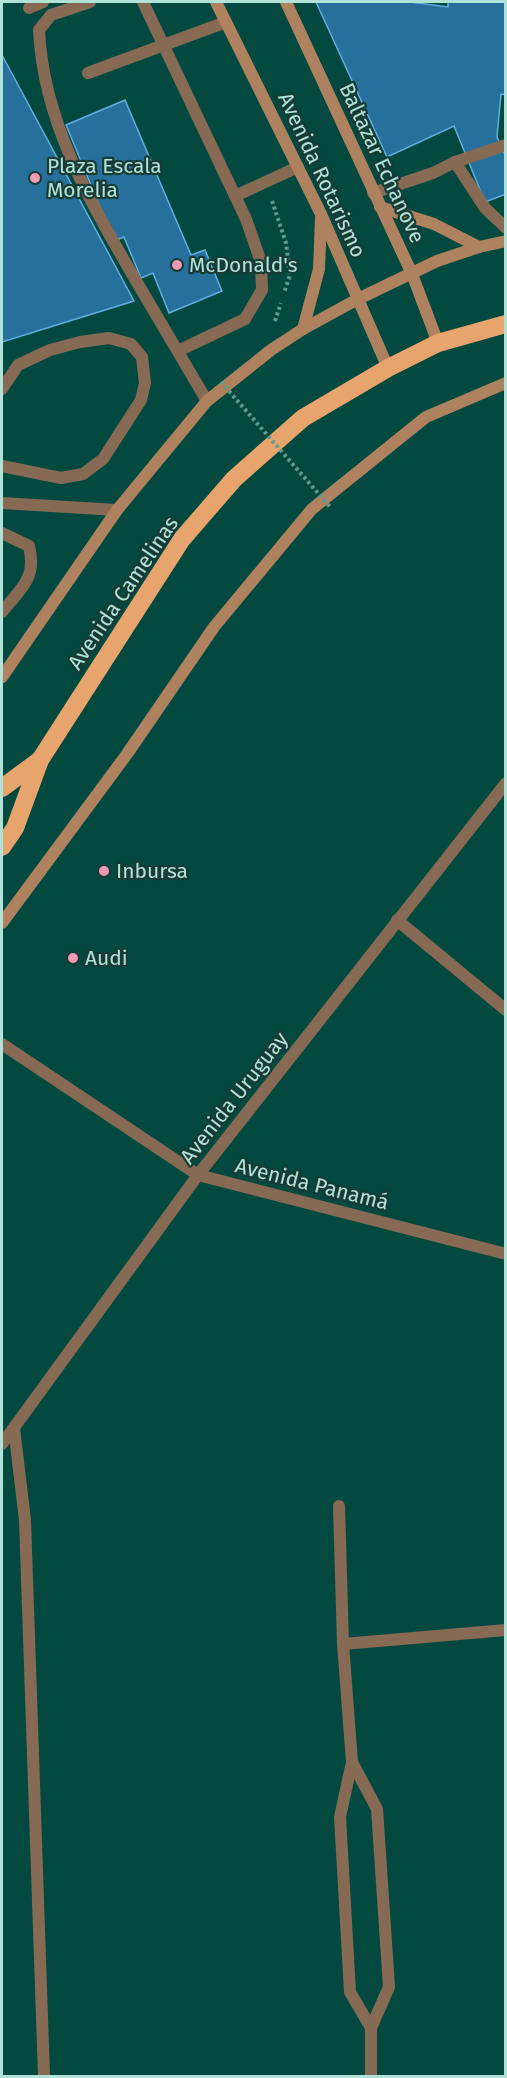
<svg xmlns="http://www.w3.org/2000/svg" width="507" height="2078" viewBox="0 0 507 2078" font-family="'Fira Sans',sans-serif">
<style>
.building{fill:#28709c;stroke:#61aee2;stroke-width:1.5}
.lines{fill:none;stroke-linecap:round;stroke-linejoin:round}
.path{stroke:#609a90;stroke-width:4;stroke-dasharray:3 3;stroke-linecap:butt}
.lane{stroke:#866a54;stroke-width:12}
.street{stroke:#866a54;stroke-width:12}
.secondary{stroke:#ae825f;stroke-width:12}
.highway{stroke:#e7a46c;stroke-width:18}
.path-bridge{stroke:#609a90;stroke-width:4;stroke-dasharray:3 3;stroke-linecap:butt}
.poi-dot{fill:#f09ab5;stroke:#183b35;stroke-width:2}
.labels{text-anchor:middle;stroke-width:4.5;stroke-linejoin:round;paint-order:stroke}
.street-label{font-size:21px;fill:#b0e2d7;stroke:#183b35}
.poi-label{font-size:21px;fill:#b0e2d7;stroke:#183b35;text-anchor:start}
</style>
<rect width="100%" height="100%" fill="#044940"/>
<!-- building -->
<g class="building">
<polygon points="316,2 410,2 448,7 448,2 506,2 506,95 501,94 497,137 506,157 506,194 485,202 454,126 387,157"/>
<polygon points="2,55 134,301 2,342"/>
<polygon points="125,100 191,255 205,250 222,291 169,313 153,273 141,278 124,237 114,241 66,125"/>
</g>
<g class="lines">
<!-- path -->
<g class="path">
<polyline points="272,201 286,243 290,275 284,293"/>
<polyline points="275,321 281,303"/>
</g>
<!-- lane -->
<g class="lane">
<path d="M90,2l-39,13 -12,15c4,91 51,172 96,249 24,40 48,81 72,122"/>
<polyline points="143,2 246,219 261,262 262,290 245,319 178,351"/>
<polyline points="29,8 43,2"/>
<polyline points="88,73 226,22"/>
<polyline points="455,162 506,145"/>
<polyline points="373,193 433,173 455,162 485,208 506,228"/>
<polyline points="235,196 298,167"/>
<polyline points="2,389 18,365 50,350 80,342 109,338 131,344 142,357 145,383 141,400 103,459 83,474 61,478 2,466"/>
<polyline points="2,503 117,510"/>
<path d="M2,533l27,13c8,33 -8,42 -27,66"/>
</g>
<!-- street -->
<g class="street">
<polyline points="397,920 506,1010"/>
<polyline points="2,1044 198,1175 506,1254"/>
<polyline points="14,1428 25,1520 44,2076"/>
<polyline points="2,1444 198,1175 506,783"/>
<polyline points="339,1506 343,1644 352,1762 340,1817 350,1992 371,2028"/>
<polyline points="343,1644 506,1630"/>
<polyline points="352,1762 377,1809 389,1987 371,2028 371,2076"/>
</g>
<!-- secondary -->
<g class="secondary">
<polyline points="216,2 321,214 388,368"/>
<polyline points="286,2 412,274 438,343"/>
<polyline points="380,207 434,224 479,247"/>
<polyline points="303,329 319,269 321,218"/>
<polyline points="2,677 117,510 207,401 271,350 303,329 358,299 437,261 479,247 506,241"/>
<polyline points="2,923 127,754 214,627 312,509 426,417 506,383"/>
</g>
<!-- highway -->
<g class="highway">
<polyline points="2,788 40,760"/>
<polyline points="2,847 15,828 40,760 182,539 234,479 303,418 388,368 438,343 506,324"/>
</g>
<!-- path-bridge -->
<polyline class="path-bridge" points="221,382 331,508"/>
</g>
<!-- markers -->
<g class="poi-dot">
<circle cx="35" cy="178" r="6"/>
<circle cx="177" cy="265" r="6"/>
<circle cx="104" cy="871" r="6"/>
<circle cx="73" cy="958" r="6"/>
</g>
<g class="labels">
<!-- street labels -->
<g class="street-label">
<text transform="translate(382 163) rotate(65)" y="7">Baltazar Echanove</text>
<text transform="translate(322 175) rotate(65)" y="7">Avenida Rotarismo</text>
<text transform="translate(123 593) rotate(-56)" y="7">Avenida Camelinas</text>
<text transform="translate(234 1098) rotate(-52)" y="7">Avenida Uruguay</text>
<text transform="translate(312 1184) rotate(14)" y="7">Avenida Panamá</text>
</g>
<!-- poi labels -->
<g class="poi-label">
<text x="47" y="173">Plaza Escala<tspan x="47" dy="24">Morelia</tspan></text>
<text x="189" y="272">McDonald's</text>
<text x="116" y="878">Inbursa</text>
<text x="85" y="965">Audi</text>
</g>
</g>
<!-- border -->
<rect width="507" height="2078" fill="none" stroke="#b0e2d7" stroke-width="6"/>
</svg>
